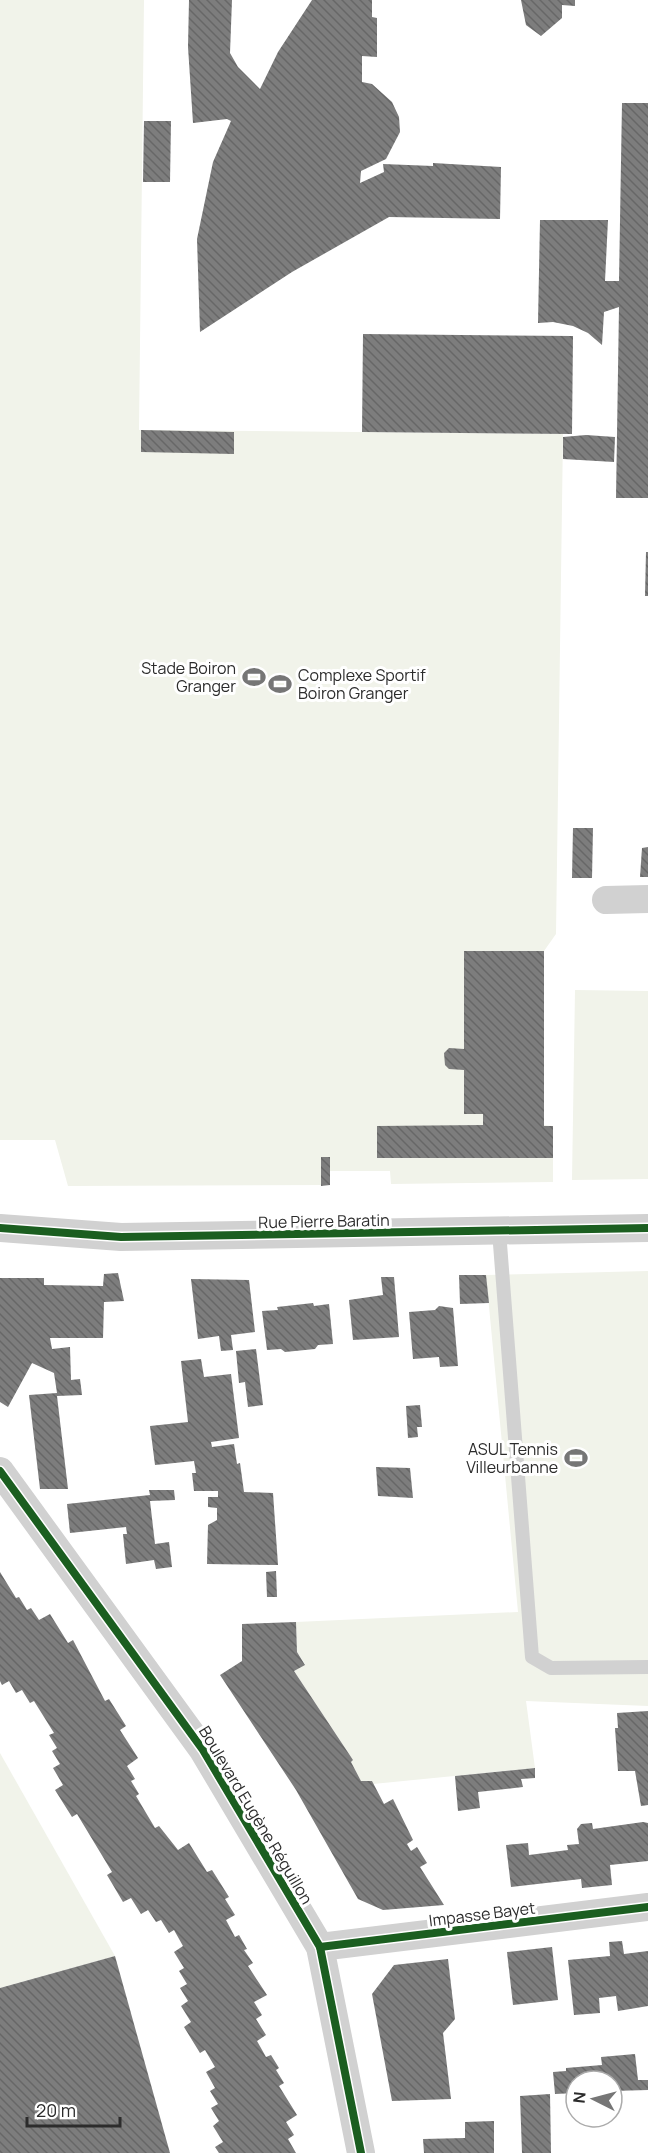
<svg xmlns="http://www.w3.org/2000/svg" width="648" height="2153" viewBox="0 0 648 2153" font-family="Manrope,sans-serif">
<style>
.garden{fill:#f1f3ea}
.building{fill:url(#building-back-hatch)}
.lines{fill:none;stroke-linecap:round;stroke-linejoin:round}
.service{stroke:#d1d1d1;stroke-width:14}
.minor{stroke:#d1d1d1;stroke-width:28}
.cycleway-casing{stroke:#fff;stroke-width:11}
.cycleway{stroke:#1b5e20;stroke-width:8}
.labels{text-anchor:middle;stroke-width:6;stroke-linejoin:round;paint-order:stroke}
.poi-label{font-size:16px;fill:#2c2c2c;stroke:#fff;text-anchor:end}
.street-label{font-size:16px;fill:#2c2c2c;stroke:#fff}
</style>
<defs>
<pattern id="building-back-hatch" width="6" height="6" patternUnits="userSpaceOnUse" patternTransform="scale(1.5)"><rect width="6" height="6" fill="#7d7d7d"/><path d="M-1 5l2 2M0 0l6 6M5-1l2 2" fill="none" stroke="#676767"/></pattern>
</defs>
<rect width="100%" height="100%" fill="#fff"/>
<!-- garden -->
<g class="garden">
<polygon points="0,0 144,0 139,430 563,434 556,934 544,951 544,1125 553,1126 553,1182 391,1184 390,1171 330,1171 330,1185 68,1186 55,1140 0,1140"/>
<polygon points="575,990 648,991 648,1179 572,1180"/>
<polygon points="648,1271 648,1706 526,1701 535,1768 373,1784 372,1781 361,1781 351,1762 353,1760 294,1671 305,1664 297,1652 296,1622 518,1612 486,1275"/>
<polygon points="0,1753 115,1956 0,1988"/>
</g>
<!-- building -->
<g class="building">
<polygon points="189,0 232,0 230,53 238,67 260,89 278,52 312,0 372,0 372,17 377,18 377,57 362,56 362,82 372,84 392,102 399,117 400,132 386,159 361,171 360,183 384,172 383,164 433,166 433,163 501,167 500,219 389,217 292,272 200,332 197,239 213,162 231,121 227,119 193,123 188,47"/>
<polygon points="521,0 575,0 575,6 562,5 562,18 541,36 526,25"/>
<polygon points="622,103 648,103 648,498 616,498 619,307 604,312 602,345 588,333 573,326 553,322 538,323 540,220 608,220 605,281 619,281"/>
<polygon points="144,121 171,121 170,182 143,182"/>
<polygon points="363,334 573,336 572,434 362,432"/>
<polygon points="141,430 234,432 234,454 141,452"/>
<polygon points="586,435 615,437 614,462 563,459 563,437"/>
<polygon points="646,552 648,552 648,596 645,596"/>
<polygon points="573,828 593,828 592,878 572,878"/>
<polygon points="648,847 648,877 640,877 642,848"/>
<polygon points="464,951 544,951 544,1126 553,1126 553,1158 377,1158 377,1126 483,1125 483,1114 464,1114 464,1070 449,1069 445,1065 444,1053 449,1048 464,1049"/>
<polygon points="321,1157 330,1157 330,1185 321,1186"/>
<polygon points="118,1273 124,1301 104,1302 103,1338 50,1338 52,1349 70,1347 71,1380 80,1379 82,1395 57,1396 68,1489 40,1489 29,1395 57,1393 54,1373 32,1363 8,1407 0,1402 0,1278 44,1278 44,1285 103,1286 104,1274"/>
<polygon points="459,1275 486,1275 489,1303 460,1304"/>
<polygon points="381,1277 394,1277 399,1337 353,1340 349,1300 383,1295"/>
<polygon points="191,1279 249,1280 255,1332 231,1335 233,1350 221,1351 219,1336 198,1339"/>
<polygon points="313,1303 314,1306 329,1304 333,1344 318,1345 315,1349 285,1352 281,1349 267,1350 262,1311 278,1310 277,1307"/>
<polygon points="439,1306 453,1308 458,1366 440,1367 439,1357 413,1359 409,1312 435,1310"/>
<polygon points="256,1349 263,1405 248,1407 245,1382 239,1383 236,1351"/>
<polygon points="201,1359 204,1377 231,1374 239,1438 211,1442 212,1447 234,1444 237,1464 240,1463 244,1492 273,1493 278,1565 207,1564 208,1525 217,1520 217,1508 208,1507 208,1497 218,1497 218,1491 194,1491 192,1473 196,1473 194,1461 155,1465 150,1426 188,1422 181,1361"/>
<polygon points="420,1405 422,1427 417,1427 418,1437 408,1438 406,1406"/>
<polygon points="376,1467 410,1468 413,1498 378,1496"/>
<polygon points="149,1490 174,1490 175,1500 150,1501 155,1544 169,1542 172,1567 156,1569 154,1560 126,1564 123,1534 127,1534 126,1527 70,1533 67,1504 150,1495"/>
<polygon points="276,1571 277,1597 267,1597 266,1572"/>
<polygon points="0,1572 16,1598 19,1597 27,1610 31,1608 39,1620 50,1614 68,1643 73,1640 105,1701 109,1699 126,1726 120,1730 138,1758 127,1766 135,1779 131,1781 139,1794 136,1796 155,1828 159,1826 178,1850 189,1843 207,1872 212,1870 229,1897 225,1899 235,1915 226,1920 235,1937 239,1935 247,1949 244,1950 253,1963 248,1966 267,1995 254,2002 262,2015 256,2019 266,2035 257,2041 266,2057 271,2055 279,2068 276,2070 284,2083 279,2086 297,2115 286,2122 294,2135 288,2139 296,2153 219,2153 215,2147 223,2142 213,2126 219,2121 211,2108 218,2104 210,2091 215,2088 206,2072 215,2067 205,2050 200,2053 184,2027 191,2022 181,2006 188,2001 180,1988 187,1984 179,1971 184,1968 174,1952 183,1946 174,1930 169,1933 161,1920 156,1922 148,1910 141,1914 131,1898 123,1902 107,1875 112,1872 77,1814 72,1817 55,1790 63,1785 53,1768 60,1764 52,1751 57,1748 49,1735 54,1733 34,1701 30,1703 22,1690 16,1693 9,1681 2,1685 0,1681"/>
<polygon points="296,1622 297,1652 305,1665 294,1671 353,1760 351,1762 361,1781 372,1781 384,1804 393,1799 413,1840 407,1844 411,1851 417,1847 427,1863 420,1867 444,1905 383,1910 358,1899 296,1790 220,1675 242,1661 242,1624"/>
<polygon points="648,1711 648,1805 641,1806 635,1771 618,1771 615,1728 618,1728 617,1713"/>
<polygon points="535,1768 535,1778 521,1779 523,1787 478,1792 480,1808 458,1811 455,1776"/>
<polygon points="643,1822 648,1823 648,1861 610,1865 612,1885 582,1888 581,1879 511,1887 506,1845 528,1843 529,1855 568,1850 567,1845 579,1844 577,1829 581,1824 592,1823 593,1829"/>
<polygon points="622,1941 624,1954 648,1951 648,2006 618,2011 616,1996 599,1998 600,2013 574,2015 568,1960 610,1956 609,1942"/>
<polygon points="552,1947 558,2000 513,2005 507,1952"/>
<polygon points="115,1956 170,2153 0,2153 0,1988"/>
<polygon points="448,1959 455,2019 443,2033 451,2099 392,2101 372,1994 394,1965"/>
<polygon points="635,2054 638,2080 648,2080 648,2090 612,2091 612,2081 576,2081 576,2093 555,2094 553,2072 566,2071 566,2068 602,2065 601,2057"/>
<polygon points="550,2094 551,2153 522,2153 520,2096"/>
<polygon points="494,2121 494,2153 424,2153 423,2139 465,2138 465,2122"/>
</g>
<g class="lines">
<!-- service -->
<polyline class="service" points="499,1231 532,1657 551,1668 648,1667"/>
<!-- minor -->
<g class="minor">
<polyline points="606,900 648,899"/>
<polyline points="0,1228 121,1237 648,1228"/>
<polyline points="0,1471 203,1750 320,1947 361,2153"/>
<polyline points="320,1947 648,1907"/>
</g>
<!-- cycleway casing -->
<g class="cycleway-casing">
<g id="cycleway">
<polyline points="0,1228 121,1237 648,1228"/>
<polyline points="0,1471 203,1750 320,1947 361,2153"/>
<polyline points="320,1947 648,1907"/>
</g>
</g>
<!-- cycleway -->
<use href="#cycleway" class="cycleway"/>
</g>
<!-- icons -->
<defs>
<g id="stadium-bare" transform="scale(1.8)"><path d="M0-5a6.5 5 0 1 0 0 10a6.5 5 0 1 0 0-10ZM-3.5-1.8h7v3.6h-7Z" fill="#767676" stroke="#fff" stroke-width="2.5" paint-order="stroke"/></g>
</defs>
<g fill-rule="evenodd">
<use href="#stadium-bare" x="254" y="677"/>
<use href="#stadium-bare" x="280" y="684"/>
<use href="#stadium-bare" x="576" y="1458"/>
</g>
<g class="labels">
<!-- poi labels -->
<g class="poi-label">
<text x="236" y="674">Stade Boiron<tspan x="236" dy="18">Granger</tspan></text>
<text x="298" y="681" text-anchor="start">Complexe Sportif<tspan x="298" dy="18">Boiron Granger</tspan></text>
<text x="558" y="1455">ASUL Tennis<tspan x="558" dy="18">Villeurbanne</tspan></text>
</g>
<!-- street labels -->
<g class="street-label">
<text transform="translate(324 1221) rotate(-1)" y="6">Rue Pierre Baratin</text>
<text transform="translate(256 1815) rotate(59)" y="6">Boulevard Eugène Réguillon</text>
<text transform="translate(482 1914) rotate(-7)" y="6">Impasse Bayet</text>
</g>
</g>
<!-- north arrow -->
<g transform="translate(594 2099) rotate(276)"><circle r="28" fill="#ffffff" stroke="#ababab" stroke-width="1.5"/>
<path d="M0-4.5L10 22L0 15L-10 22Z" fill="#767676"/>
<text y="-9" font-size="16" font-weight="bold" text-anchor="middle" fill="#2c2c2c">N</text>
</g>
<!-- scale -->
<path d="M27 2117v9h93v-9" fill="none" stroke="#2c2c2c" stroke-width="3"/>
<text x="36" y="2117" font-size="18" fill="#2c2c2c" stroke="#ffffff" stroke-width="4.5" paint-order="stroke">20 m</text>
</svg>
